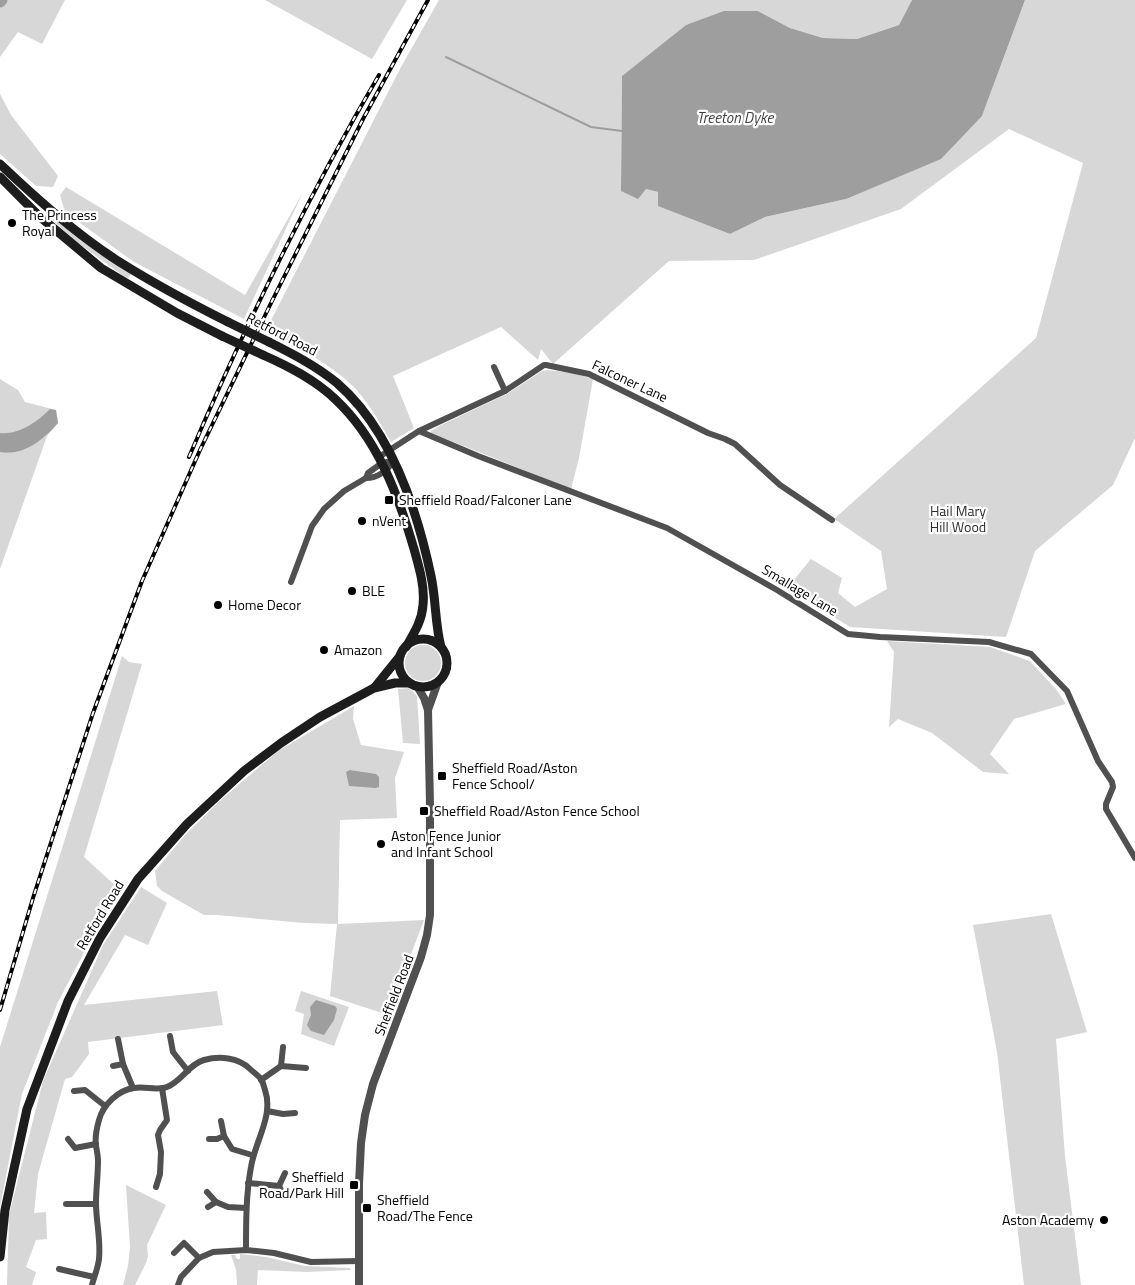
<svg xmlns="http://www.w3.org/2000/svg" width="1135" height="1285" viewBox="0 0 1135 1285" font-family="'Titillium Web',sans-serif">
<style>
.green{fill:#d7d7d7}
.water{fill:#9e9e9e}
.lines{fill:none;stroke-linecap:round;stroke-linejoin:round}
.stream{stroke:#9e9e9e;stroke-width:2}
.river{stroke:#9e9e9e;stroke-width:11}
.minor{stroke:#505050;stroke-width:6}
.tertiary{stroke:#505050;stroke-width:8}
.secondary{stroke:#1d1d1d;stroke-width:9}
.rail-casing{stroke:#000;stroke-width:4}
.rail{stroke:#fff;stroke-width:2;stroke-dasharray:5.5;stroke-linecap:butt}
.secondary-bridge{stroke:#1d1d1d;stroke-width:9}
.poi-dot{fill:#000;stroke:#fff;stroke-width:2}
.labels{text-anchor:middle;stroke-width:4.5;stroke-linejoin:round;paint-order:stroke}
.poi-label{font-size:14px;fill:#000;stroke:#fff;text-anchor:start}
.street-label{font-size:14px;fill:#000;stroke:#fff}
.park-label{font-size:14px;fill:#2e2e2e;stroke:#fff}
.water-label{font-size:15px;font-style:italic;fill:#3f3f3f;stroke:#fff}
</style>
<rect width="100%" height="100%" fill="#fff"/>
<!-- green -->
<g class="green">
<polygon points="0,0 65,0 42,44 18,32 0,57"/>
<polygon points="265,0 407,0 372,59"/>
<path d="M439,0h473l-13,25 -42,14 -34,-1 -33,-10 -32,-17 -72,14 -24,19 -40,32 -1,115 25,-2 12,3 1,14 71,28 35,-17 81,-18 136,-83 43,-116h110v438l-22,47 -78,66 -29,86 -156,-10 -63,-39 24,-29 31,19 -4,15 17,14 32,-18 -6,-38 -47,-32 202,-181 47,-175 -74,-34 -108,80 -147,51 -85,1 -116,103 -12,-15 -3,11 -37,-33 -108,49 21,52 -23,14c-11,-19 -22,-39 -37,-55 -25,-24 -58,-40 -87,-59l134,-261z"/>
<polygon points="0,94 11,115 58,176 53,187 36,186 0,154"/>
<polygon points="66,187 245,295 303,192 244,319 134,262 65,212 60,195"/>
<polygon points="47,212 130,273 131,274 128,278 125,277 74,240 47,215 46,213"/>
<path d="M547,370c16,1 31,4 46,9l-14,79 -8,31 -140,-56v-2l10,-6 66,-31 35,-23z"/>
<polygon points="0,379 18,390 25,402 56,410 58,423 47,436 0,569"/>
<polygon points="887,641 990,647 1030,661 1056,689 1066,704 1014,719 990,754 1009,774 983,772 932,733 898,719 889,727 894,652"/>
<circle cx="423" cy="663" r="18"/>
<polygon points="122,656 129,662 142,664 84,857 118,888 58,1002 22,1094 0,1207 0,1047"/>
<polygon points="409,688 417,696 420,744 403,743 398,689"/>
<polygon points="354,706 353,719 361,745 404,752 395,778 397,818 340,820 338,924 424,920 388,1015 330,996 337,924 304,923 217,915 204,915 162,891 157,886 155,871 185,835 223,798 278,751"/>
<polygon points="141,887 167,903 148,945 125,935 84,1005 217,991 223,1025 88,1042 89,1054 72,1077 65,1079 38,1174 34,1213 46,1212 47,1239 36,1240 26,1267 36,1272 32,1285 7,1285 9,1215 43,1081 103,945"/>
<polygon points="1051,914 1087,1032 1056,1039 1065,1156 1081,1285 1024,1285 997,1052 973,925"/>
<polygon points="301,991 349,1007 334,1046 301,1034 304,1014 295,1011"/>
<polygon points="126,1185 166,1205 147,1245 148,1256 146,1263 135,1285 123,1285 128,1266 130,1247"/>
<polygon points="240,1254 266,1257 305,1266 350,1268 351,1270 307,1272 258,1270 257,1285 237,1285 236,1270 231,1255 235,1255 237,1259 240,1259"/>
</g>
<!-- water -->
<g class="water">
<polygon points="912,0 1025,0 982,116 941,159 846,199 765,217 730,234 658,206 658,192 646,189 638,199 621,191 622,76 662,44 686,25 724,11 758,11 790,28 823,38 857,39 899,25"/>
<path d="M50,409l6,1 2,13c-15,17 -34,33 -58,29v-19c19,2 37,-11 50,-24z"/>
<polygon points="350,770 376,774 379,777 379,787 376,788 349,786 346,772"/>
<polygon points="316,1000 335,1006 337,1009 334,1020 324,1035 311,1031 307,1025 311,1015 310,1007"/>
</g>
<g class="lines">
<!-- stream -->
<polyline class="stream" points="446,57 591,127 622,131"/>
<!-- river -->
<polyline class="river" points="0,2 2,0"/>
<!-- minor -->
<g class="minor">
<polyline points="494,367 505,391"/>
<polyline points="419,431 478,456 667,528 777,590 848,634 880,637 989,642 1031,654 1067,691 1098,761 1112,782 1113,787 1106,804 1106,809 1135,858"/>
<polyline points="379,457 419,431 505,391 544,365 546,365 589,374 708,433 725,439 735,444 780,485 832,520"/>
<path d="M366,478c11,0 22,-7 27,-17"/>
<polyline points="291,582 312,526 324,509 344,491 366,478 368,473 382,463 393,461"/>
<polyline points="170,1036 173,1052 188,1071"/>
<polyline points="118,1039 123,1064 133,1088"/>
<polyline points="113,1066 123,1064"/>
<polyline points="281,1066 283,1047"/>
<polyline points="261,1080 281,1066 306,1068"/>
<polyline points="74,1091 85,1090 105,1106"/>
<polyline points="267,1111 283,1114 295,1113"/>
<polyline points="221,1121 224,1136 232,1149 252,1155"/>
<polyline points="68,1139 75,1148 96,1144"/>
<polyline points="209,1139 217,1139 224,1136"/>
<polyline points="248,1183 279,1186 285,1173"/>
<polyline points="279,1186 283,1194"/>
<polyline points="156,1187 160,1174 161,1152 158,1135 160,1130 167,1120 162,1088"/>
<polyline points="207,1192 216,1202 228,1207 246,1208"/>
<polyline points="66,1204 96,1204"/>
<polyline points="208,1207 216,1202"/>
<polyline points="174,1253 184,1243 199,1258"/>
<polyline points="59,1269 94,1277"/>
<path d="M92,1285c2,-8 6,-17 7,-26 2,-19 -3,-37 -3,-56 0,-14 2,-28 2,-42 0,-5 -1,-10 -2,-15 -1,-7 1,-19 3,-26 4,-15 19,-30 35,-32 11,-2 23,3 33,-1 15,-6 22,-23 37,-27 15,-4 34,-3 46,9 3,3 8,6 11,10 2,3 3,8 4,11 9,26 -10,51 -14,77 -5,27 -5,55 -5,83"/>
<polyline points="178,1285 181,1277 199,1258 213,1252 246,1250 274,1253 311,1262 359,1261"/>
</g>
<!-- tertiary -->
<g class="tertiary">
<polyline points="428,710 438,682"/>
<polyline points="359,1285 359,1184 361,1143 365,1115 373,1084 421,957 427,935 430,915 430,805 428,710 424,698 417,686"/>
</g>
<!-- secondary -->
<g class="secondary">
<path d="M0,164c37,35 75,69 118,97 35,22 72,42 110,61"/>
<polyline points="0,177 39,216 101,268 177,313 222,336"/>
<path d="M269,342c24,12 47,24 68,41 53,46 80,126 94,193 5,23 4,48 10,71"/>
<path d="M263,355c25,11 51,24 72,44 42,39 63,95 79,150 5,18 11,37 9,56 -1,16 -9,28 -17,42"/>
<circle cx="423" cy="663" r="24"/>
<polyline points="375,687 400,656"/>
<polyline points="0,1257 5,1210 27,1109 68,1001 100,938 138,879 187,824 244,771 281,743 320,717 374,688 395,683 409,683"/>
</g>
<!-- rail casing -->
<g class="rail-casing">
<g id="rail">
<path d="M189,457c56,-131 118,-259 190,-382"/>
<polyline points="0,1010 33,898 93,713 142,581 200,450 272,301 363,119 428,0"/>
</g>
</g>
<!-- rail -->
<use href="#rail" class="rail"/>
<!-- secondary-bridge -->
<g class="secondary-bridge">
<polyline points="228,322 269,342"/>
<polyline points="222,336 263,355"/>
</g>
</g>
<!-- markers -->
<g class="poi-dot">
<circle cx="12" cy="223" r="5"/>
<rect x="384" y="495" width="10" height="10" rx="2.5"/>
<circle cx="362" cy="521" r="5"/>
<circle cx="352" cy="591" r="5"/>
<circle cx="218" cy="605" r="5"/>
<circle cx="324" cy="650" r="5"/>
<rect x="437" y="771" width="10" height="10" rx="2.5"/>
<rect x="419" y="806" width="10" height="10" rx="2.5"/>
<circle cx="381" cy="844" r="5"/>
<rect x="349" y="1180" width="10" height="10" rx="2.5"/>
<rect x="362" y="1203" width="10" height="10" rx="2.5"/>
<circle cx="1104" cy="1220" r="5"/>
</g>
<g class="labels">
<!-- poi labels -->
<g class="poi-label">
<text x="22" y="220">The Princess<tspan x="22" dy="16">Royal</tspan></text>
<text x="399" y="505">Sheffield Road/Falconer Lane</text>
<text x="372" y="526">nVent</text>
<text x="362" y="596">BLE</text>
<text x="228" y="610">Home Decor</text>
<text x="334" y="655">Amazon</text>
<text x="452" y="773">Sheffield Road/Aston<tspan x="452" dy="16">Fence School/</tspan></text>
<text x="434" y="816">Sheffield Road/Aston Fence School</text>
<text x="391" y="841">Aston Fence Junior<tspan x="391" dy="16">and Infant School</tspan></text>
<text x="344" y="1182" text-anchor="end">Sheffield<tspan x="344" dy="16">Road/Park Hill</tspan></text>
<text x="377" y="1205">Sheffield<tspan x="377" dy="16">Road/The Fence</tspan></text>
<text x="1094" y="1225" text-anchor="end">Aston Academy</text>
</g>
<!-- street labels -->
<g class="street-label">
<text transform="translate(282 334) rotate(27)" y="5">Retford Road</text>
<text transform="translate(630 381) rotate(25)" y="5">Falconer Lane</text>
<text transform="translate(800 590) rotate(31)" y="5">Smallage Lane</text>
<text transform="translate(100 915) rotate(-59)" y="5">Retford Road</text>
<text transform="translate(394 995) rotate(-69)" y="5">Sheffield Road</text>
</g>
<!-- park labels -->
<g class="park-label">
<text x="958" y="516">Hail Mary<tspan x="958" dy="16">Hill Wood</tspan></text>
</g>
<!-- water labels -->
<g class="water-label">
<text x="735" y="123">Treeton Dyke</text>
</g>
</g>
</svg>
